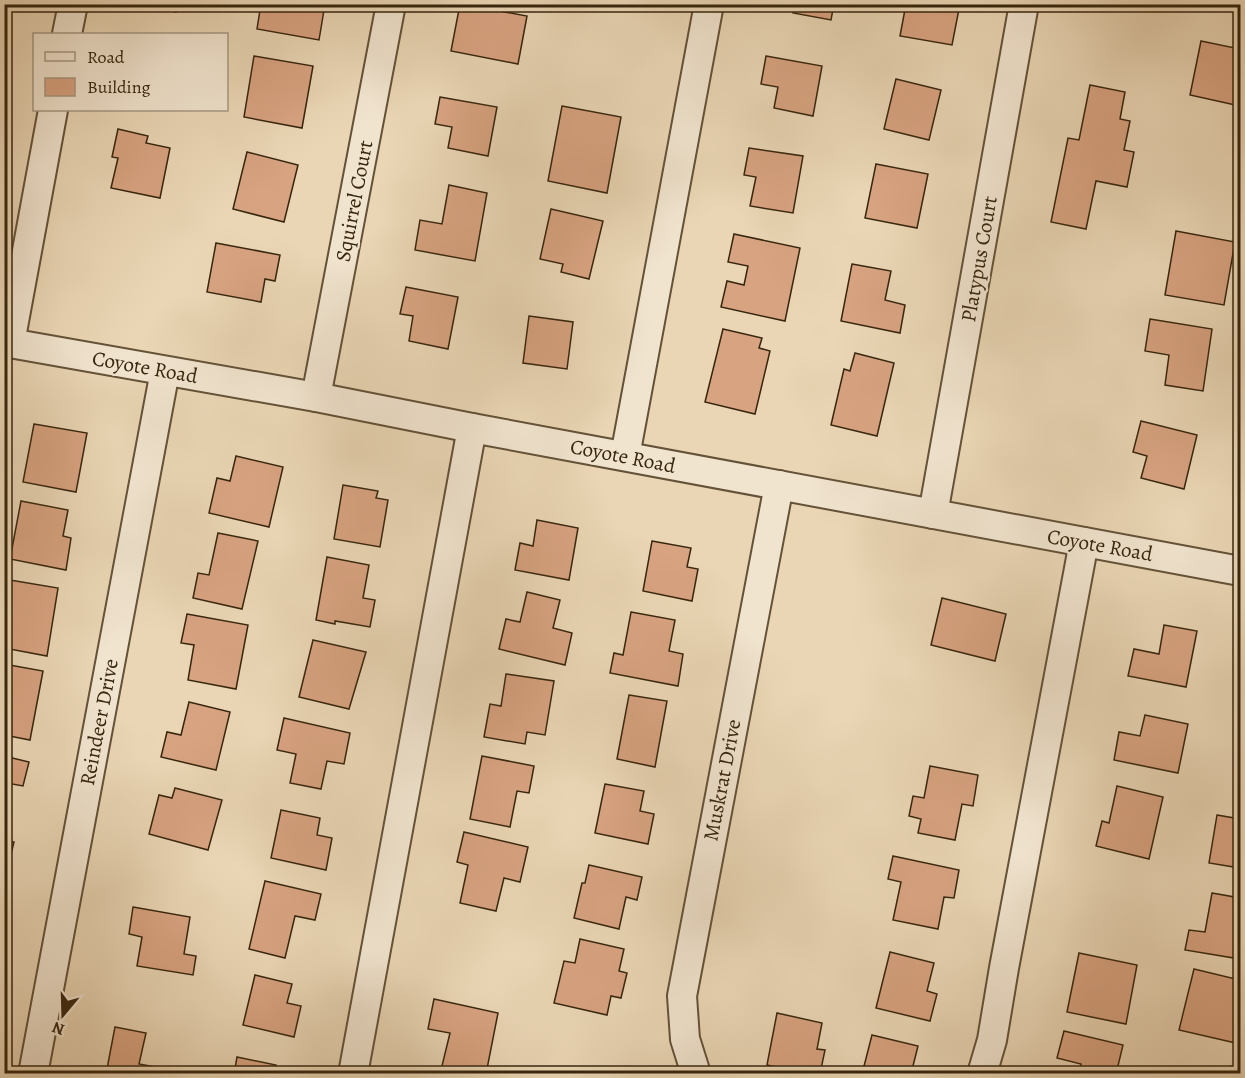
<svg xmlns="http://www.w3.org/2000/svg" width="1245" height="1078" viewBox="0 0 1245 1078" font-family="Alegreya,serif">
<style>
.building{fill:#d8a381;stroke:#37260e;stroke-width:1.5}
.lines{fill:none;stroke-linecap:round;stroke-linejoin:round}
.minor-casing{stroke:#645238;stroke-width:32}
.minor{stroke:#f1e4cf;stroke-width:28}
.labels{text-anchor:middle;stroke-width:4.5;stroke-linejoin:round;paint-order:stroke}
.street-label{font-size:21px;fill:#37260e;stroke:#f1e4cf}
</style>
<rect width="100%" height="100%" fill="#ead6b5"/>
<filter id="stains"><feTurbulence type="fractalNoise" baseFrequency=".00333" numOctaves="4"/><feColorMatrix values="0 0 0 0 .2 0 0 0 0 .09 0 0 0 0 .02 0 0 0 .5 -.17"/></filter>
<radialGradient id="worn" r=".72"><stop offset=".6" stop-color="#630" stop-opacity="0"/><stop offset="1" stop-color="#630" stop-opacity=".3"/></radialGradient>
<!-- building -->
<g class="building">
<polygon points="142,4 177,4 176,12"/>
<polygon points="261,4 325,4 319,40 257,29"/>
<polygon points="460,4 527,16 518,64 451,51"/>
<polygon points="794,4 834,4 831,20 793,13"/>
<polygon points="906,4 960,4 952,45 900,36"/>
<polygon points="1201,41 1240,49 1240,106 1190,95"/>
<polygon points="254,56 313,66 302,128 244,117"/>
<polygon points="766,56 822,66 813,116 774,108 778,87 761,84"/>
<polygon points="896,79 941,90 929,140 884,129"/>
<polygon points="1090,85 1125,92 1120,119 1130,121 1124,150 1134,152 1127,187 1096,181 1086,229 1051,222 1068,138 1079,140"/>
<polygon points="440,97 497,107 488,156 448,148 452,127 435,124"/>
<polygon points="562,106 621,117 607,193 548,181"/>
<polygon points="118,129 148,136 146,143 170,148 160,198 111,188 118,158 112,157"/>
<polygon points="749,148 803,156 793,213 750,206 756,177 744,175"/>
<polygon points="247,152 298,165 284,222 233,209"/>
<polygon points="876,164 928,174 917,228 865,218"/>
<polygon points="449,185 487,193 475,261 415,250 420,220 442,224"/>
<polygon points="551,209 603,221 589,279 561,272 563,264 540,259"/>
<polygon points="1176,231 1235,242 1224,305 1165,295"/>
<polygon points="734,234 800,248 785,321 721,307 727,281 744,285 748,266 728,262"/>
<polygon points="216,243 280,255 275,281 265,279 261,302 207,292"/>
<polygon points="852,264 891,271 885,300 905,305 900,333 841,321"/>
<polygon points="406,287 458,297 448,349 409,341 413,316 400,314"/>
<polygon points="529,316 573,322 567,369 523,363"/>
<polygon points="1150,319 1212,329 1203,391 1165,385 1169,355 1145,351"/>
<polygon points="723,329 762,338 759,348 770,351 755,414 705,402"/>
<polygon points="855,353 894,363 877,436 831,425 844,369 850,371"/>
<polygon points="1141,421 1197,435 1184,489 1141,478 1147,456 1133,452"/>
<polygon points="34,424 87,433 76,492 23,482"/>
<polygon points="236,456 283,467 269,527 209,513 217,478 230,481"/>
<polygon points="343,485 378,491 376,498 388,500 380,547 334,539"/>
<polygon points="21,501 68,510 63,536 71,538 66,570 10,559"/>
<polygon points="537,520 578,528 569,580 515,570 520,543 533,546"/>
<polygon points="218,533 258,541 242,609 193,598 198,573 209,575"/>
<polygon points="652,541 691,548 687,567 698,569 692,601 643,591"/>
<polygon points="327,557 369,565 363,598 375,600 370,627 335,621 335,624 316,620"/>
<polygon points="4,579 58,588 47,656 4,648"/>
<polygon points="527,592 560,600 553,628 572,633 565,665 499,649 506,619 520,622"/>
<polygon points="942,598 1006,614 995,661 931,645"/>
<polygon points="631,612 675,620 669,651 683,654 678,686 610,673 614,653 623,655"/>
<polygon points="187,614 248,625 236,689 188,680 194,645 181,643"/>
<polygon points="1164,625 1197,631 1186,687 1128,676 1134,649 1159,654"/>
<polygon points="313,640 366,652 349,709 299,697"/>
<polygon points="4,664 43,671 30,740 4,735"/>
<polygon points="506,674 554,681 545,735 527,732 525,744 484,737 490,704 501,706"/>
<polygon points="629,695 667,701 655,767 617,759"/>
<polygon points="189,702 230,712 216,770 161,757 167,732 181,735"/>
<polygon points="1145,715 1188,724 1178,773 1114,760 1119,732 1140,736"/>
<polygon points="284,718 350,733 344,764 327,761 321,789 290,783 296,754 277,750"/>
<polygon points="4,756 29,762 23,786 7,783 4,792"/>
<polygon points="482,756 534,766 529,793 517,791 510,827 470,819"/>
<polygon points="930,766 978,775 973,806 962,804 955,840 918,833 921,819 909,816 913,796 924,798"/>
<polygon points="605,784 644,791 640,811 654,814 648,844 595,833"/>
<polygon points="1117,786 1163,797 1149,859 1096,846 1102,821 1109,823"/>
<polygon points="175,788 222,800 208,850 149,834 159,795 172,798"/>
<polygon points="281,810 320,818 317,835 332,838 326,870 271,858"/>
<polygon points="1217,815 1240,819 1240,868 1209,863"/>
<polygon points="464,832 528,847 520,882 504,878 496,911 460,903 468,865 457,862"/>
<polygon points="4,840 14,842 7,870 4,869"/>
<polygon points="893,856 959,870 954,898 944,897 938,929 893,920 901,882 888,879"/>
<polygon points="589,865 642,877 637,900 626,897 619,929 574,918 582,883 585,883"/>
<polygon points="265,881 321,894 315,920 295,916 285,958 249,949"/>
<polygon points="1212,893 1240,898 1240,959 1185,950 1189,930 1205,932"/>
<polygon points="133,907 190,917 184,954 196,956 193,975 137,966 142,937 129,934"/>
<polygon points="580,939 624,949 619,971 627,973 621,998 611,996 607,1015 554,1003 564,961 575,963"/>
<polygon points="890,952 934,963 927,991 937,994 930,1021 876,1008"/>
<polygon points="1079,953 1137,965 1126,1024 1067,1012"/>
<polygon points="1194,969 1240,980 1240,1044 1179,1030"/>
<polygon points="255,975 292,984 287,1003 301,1006 294,1037 243,1025"/>
<polygon points="434,999 498,1013 486,1074 459,1074 441,1070 450,1033 428,1029"/>
<polygon points="777,1013 822,1023 817,1049 825,1050 820,1074 780,1074 781,1068 767,1065"/>
<polygon points="115,1027 146,1033 139,1064 167,1069 166,1074 106,1074"/>
<polygon points="1064,1031 1123,1045 1116,1074 1079,1074 1081,1064 1057,1058"/>
<polygon points="872,1035 918,1046 911,1074 862,1074"/>
<polygon points="237,1057 276,1065 275,1074 234,1074"/>
<polygon points="1240,1065 1240,1074 1197,1074 1197,1071"/>
</g>
<g class="lines">
<!-- minor casing -->
<g class="minor-casing">
<g id="minor">
<polyline points="67,34 73,4"/>
<polyline points="4,342 316,397 472,428 1240,571"/>
<polyline points="10,343 53,110"/>
<polyline points="316,397 391,4"/>
<polyline points="625,456 709,4"/>
<polyline points="933,514 1024,4"/>
<polyline points="33,1074 165,371"/>
<polyline points="353,1074 472,428"/>
<polyline points="696,1074 685,1039 682,996 779,485"/>
<polyline points="982,1074 992,1040 1004,968 1084,542"/>
</g>
</g>
<!-- minor -->
<use href="#minor" class="minor"/>
</g>
<g class="labels">
<!-- street labels -->
<g class="street-label">
<text transform="translate(354 201) rotate(-79)" y="7">Squirrel Court</text>
<text transform="translate(979 259) rotate(-80)" y="7">Platypus Court</text>
<text transform="translate(145 367) rotate(10)" y="7">Coyote Road</text>
<text transform="translate(623 456) rotate(11)" y="7">Coyote Road</text>
<text transform="translate(1100 545) rotate(10)" y="7">Coyote Road</text>
<text transform="translate(99 722) rotate(-79)" y="7">Reindeer Drive</text>
<text transform="translate(722 780) rotate(-79)" y="7">Muskrat Drive</text>
</g>
</g>
<!-- margin -->
<rect width="1245" height="1078" fill="none" stroke="#ead6b5" stroke-width="24"/>
<rect x="6" y="6" width="1233" height="1066" fill="none" stroke="#37260e" stroke-width="3"/>
<rect x="12" y="12" width="1221" height="1054" fill="none" stroke="#37260e" stroke-width="1.5"/>
<!-- legend -->
<rect x="33" y="33" width="195" height="78" fill="#f1e4cf" stroke="#a79882" stroke-width="1.5"/>
<rect x="45" y="52" width="30" height="9" fill="#f1e4cf" stroke="#a79882" stroke-width="1.5"/>
<text x="87" y="63" font-size="18" fill="#37260e">Road</text>
<rect x="45" y="78" width="30" height="18" fill="#d8a381" stroke="#a79882" stroke-width="1.5"/>
<text x="87" y="93" font-size="18" fill="#37260e">Building</text>
<!-- north arrow -->
<g transform="translate(63 1015) rotate(199)" stroke="#f1e4cf" stroke-width="4.5" paint-order="stroke">
<path d="M0-4.5L10 22L0 15L-10 22Z" fill="#37260e"/>
<text y="-9" font-size="16" font-weight="bold" text-anchor="middle" fill="#37260e">N</text>
</g>
<rect width="100%" height="100%" filter="url(#stains)"/>
<rect width="100%" height="100%" fill="url(#worn)"/>
</svg>
